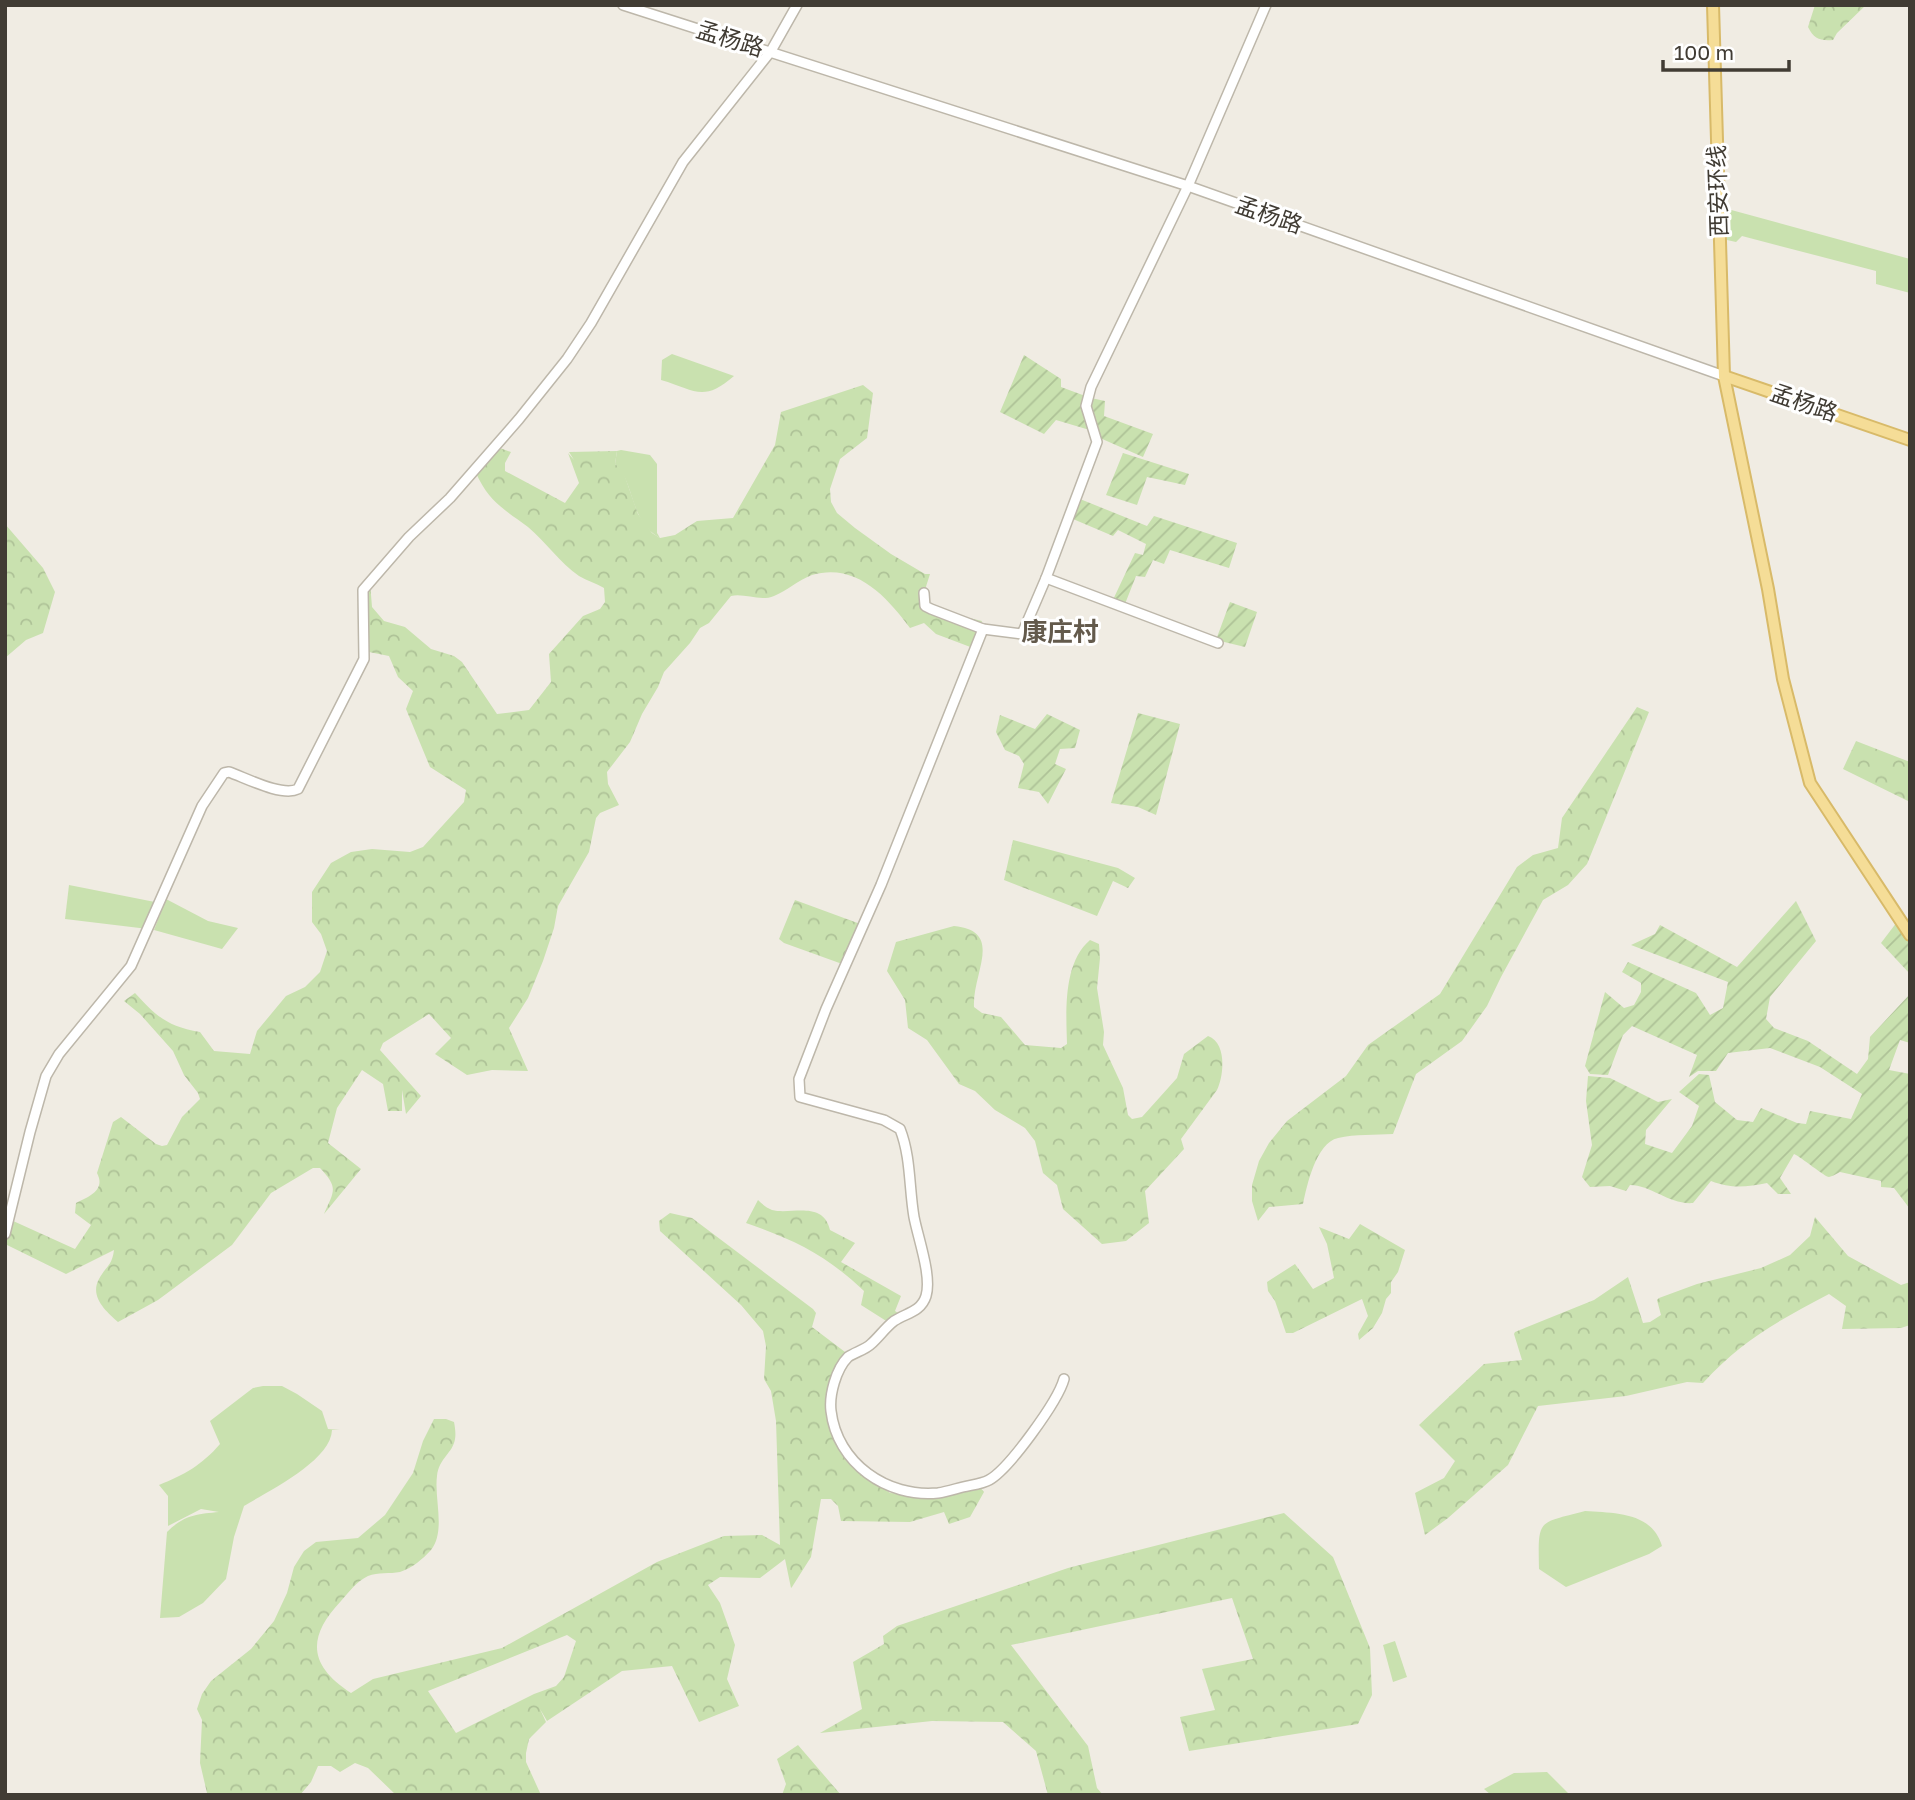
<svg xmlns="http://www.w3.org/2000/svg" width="1915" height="1800" viewBox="0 0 1915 1800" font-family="'Golos Text','Noto Sans SC',sans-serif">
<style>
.grass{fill:#c9e1af}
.forest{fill:url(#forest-crowns);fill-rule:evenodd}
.garden{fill:url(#garden-furrows)}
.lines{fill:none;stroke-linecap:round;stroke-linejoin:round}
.minor-casing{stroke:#bdb7aa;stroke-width:12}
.major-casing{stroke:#d8ba69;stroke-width:14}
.minor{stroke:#fff;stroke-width:9}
.major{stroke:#f5dd97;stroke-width:10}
.labels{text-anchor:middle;stroke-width:6;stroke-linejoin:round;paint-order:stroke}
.street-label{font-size:23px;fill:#413c34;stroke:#fff}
.quarter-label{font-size:26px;font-weight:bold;fill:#635a4c;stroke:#fff}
</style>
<defs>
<pattern id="forest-crowns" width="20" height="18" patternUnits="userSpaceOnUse" patternTransform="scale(1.75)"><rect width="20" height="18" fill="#c9e1af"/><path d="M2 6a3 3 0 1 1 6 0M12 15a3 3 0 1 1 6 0" fill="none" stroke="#aec297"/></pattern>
<pattern id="garden-furrows" width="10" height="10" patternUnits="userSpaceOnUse" patternTransform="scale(1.75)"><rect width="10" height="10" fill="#c9e1af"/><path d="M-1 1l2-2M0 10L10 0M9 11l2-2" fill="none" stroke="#aec297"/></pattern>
</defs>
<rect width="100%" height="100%" fill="#f0ece3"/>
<!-- grass -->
<g class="grass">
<polygon points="1724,208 1910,259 1910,293 1876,284 1876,271 1742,236 1736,242 1727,240"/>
<path d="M672,354l62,22c-31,27 -39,14 -73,4l1,-20z"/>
<path d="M621,450l29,5 7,9v69l3,5c-32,-18 -24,-55 -45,-74l2,-13z"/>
<polygon points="69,885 160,903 148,929 65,919"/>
<polygon points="166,899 208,921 238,928 222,949 154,930"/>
<path d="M263,1386h19l15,8 25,17 6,18 12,1h-8c-1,31 -64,61 -88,76l-10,31 -8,42 -23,24 -24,14 -19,1 7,-86c17,-17 30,-18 52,-20l-18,-3 -33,17v-30l-9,-11c25,-10 43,-20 61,-41l-10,-23 43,-33z"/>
<path d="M1585,1511c30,2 67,1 77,35l-13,8 -83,33 -27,-18c-1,-51 -2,-45 46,-58z"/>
<polygon points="1395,1641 1407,1677 1393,1682 1383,1645"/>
<polygon points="1547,1772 1570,1795 1491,1795 1484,1789 1514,1773"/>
</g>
<!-- forest -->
<g class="forest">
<path d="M1815,5h51l-29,28 -4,7c-13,1 -19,-1 -25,-13z"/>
<path d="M863,385l10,8 -6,45 -27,21 -10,30 1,13 6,11 18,15 36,26 34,20h5l-7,22 4,12 55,13 -9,27 -37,-14 -12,-11 -14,5c-23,-31 -54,-66 -98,-53 -14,5 -25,16 -38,21 -14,6 -29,-3 -43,0l-22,27 -9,5 -10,15 -26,29 -6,15 -16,27 -12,28 -23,30 1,12 11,21 -19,8 -4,5 -7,34 -31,54 -4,22 -11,33 -15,37 -19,30 19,43 -36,-1 -25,5 -32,-21 16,-16 -22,-24 -46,29 -3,7 41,46 -15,18 -4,-24v21h-14l-5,-27 -21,-14 -25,38 -9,35 33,26 -37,45c10,-23 15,-26 -4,-46h-7l-42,25 -39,52 -74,55 -40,22c-11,-10 -29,-25 -19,-43 7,-13 13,-13 15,-29l-48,24 -61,-30v-7l6,-17 64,29 16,-24 -16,-12 1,-10c13,-6 30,-13 21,-30l16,-51 8,-5 35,27 6,2 5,-1 15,-28 18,-18 -2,-6 -14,-18 -11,-24 -33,-37 -16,-13 11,-8c22,24 32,33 65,39l14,19 36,3 7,-23 29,-35 19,-9 15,-15 7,-21 -6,-17 -9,-12v-30l19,-29 20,-11 21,-3 38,3 13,-5 41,-45 2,-12 -36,-23 -24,-58 7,-18 -15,-14 -9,-21 -20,-4 -5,-51 6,-19 2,25 12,14 21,6 26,22 23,7 8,6 35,52 32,-4 22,-28 -2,-28 34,-38 17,-7 5,-7 -1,-14c-8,-5 -17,-7 -25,-12 -19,-13 -33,-34 -51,-49 -24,-18 -39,-25 -52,-54l21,-26 14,5 -6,11v8l60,32 14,-20 -11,-30 6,7 -5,-8 48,-1 -2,13 8,7 15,43 14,19 8,5 15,-3 22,-14 36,-3 42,-73 6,-33z"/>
<polygon points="5,524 43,568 55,592 43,633 26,640 5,658"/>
<path d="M1637,707l12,5 -62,152 -19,21 -25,15 -42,77 -14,29 -25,35 -46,33 -23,60c-17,1 -38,0 -55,4 -22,5 -31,47 -35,66l-34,3 -11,14 -6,-20v-16l7,-24 10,-18 18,-22 59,-45 22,-31 72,-51 77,-127 16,-12 25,-7 4,-30z"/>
<polygon points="1856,741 1910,762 1910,802 1843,769"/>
<polygon points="1013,840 1118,868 1135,878 1128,888 1113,881 1097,916 1004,880"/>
<polygon points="795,900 863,925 845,965 784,943 779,939"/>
<path d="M954,926c51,5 18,47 20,81l8,6 19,4 24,28 36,3 6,-4c-1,-33 -4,-81 23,-104l9,4 1,14 -3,30 7,44 -1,13 20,43 5,27 4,4 10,-2 35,-39 7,-24 24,-18c19,7 16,39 9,54l-36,49 3,10 -39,42 4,32 -23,18 -24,3 -39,-35 -6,-24 -14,-12 -8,-32 -10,-13 -30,-18 -20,-19 -16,-7 -32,-44 -19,-12 -3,-28 -18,-29 9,-29z"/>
<path d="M758,1200c4,4 9,8 14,10 19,5 51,-10 58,20l25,13 -14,19 60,34 -6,15 6,4 -10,9 -30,-19 3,-14c-38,-36 -69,-51 -118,-68z"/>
<path d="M670,1213l22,5 121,91 3,4 -4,14 37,28 -16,28 -3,33 30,55 30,22 47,3 42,-10 5,6 -14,25 -21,7 -5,-12 -34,10 -69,-1 -3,-15 -7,-7h-10l-10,58 -19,30 -1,1 -6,-29 -25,19 -40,-1 -12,8 12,18 15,42 -8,34 12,27 -40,16 -27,-56 -50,5 -75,50 -7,-12 6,13 -17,17 -3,14v9l15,33h-145l-28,-27 -13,-5 -15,9 -9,-6h-13l-7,16 -11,13h-95l2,-2 -7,-30 2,-43 -5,-11 5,-15 9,-13 40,-32 23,-28 13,-28 7,-26 10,-16 12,-9 42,-4 27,-23 28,-42 10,-32 11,-22h12l8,3c1,5 2,12 1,17 -2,14 -16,19 -18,37 -3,23 9,55 -6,74 -8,9 -19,18 -31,22 -10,2 -22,0 -32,4 -11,5 -19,16 -27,25 -34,36 -33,64 10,92l22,-14 129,-31 155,-86 67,-26 38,-1 18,10 -4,-124 -5,-30 -7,-12 2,-33 -3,-15 -22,-26 -81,-74 -1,-10zM567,1635l9,6 -12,36 -8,9 -22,8 -78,39 -28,-42z"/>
<path d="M1815,1217l33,39 53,29 9,-3v43l-9,3 -59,1 4,-23 -17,-12c-51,27 -87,46 -126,89l-16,-1 -61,14 -88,10 -30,59 -60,53 -23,17 -10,-42 29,-15 11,-17 -36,-36 65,-61 38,-4 -8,-26 1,-2 79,-32 34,-23 15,46 7,-1 11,-7 -4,-15 2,-2 38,-14 64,-16 29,-13 20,-19z"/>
<polygon points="1360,1224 1405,1250 1398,1272 1391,1282 1391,1293 1386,1299 1382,1313 1373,1328 1359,1340 1358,1334 1368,1316 1362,1299 1293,1333 1286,1333 1275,1301 1268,1291 1267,1282 1295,1264 1313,1289 1334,1278 1327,1244 1319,1227 1349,1239"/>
<polygon points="1284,1513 1333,1557 1370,1648 1372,1695 1358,1724 1189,1751 1180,1717 1215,1710 1202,1669 1253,1659 1232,1598 1011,1645 1088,1746 1097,1788 1103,1795 1048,1795 1036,1751 1003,1722 932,1721 820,1733 862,1709 853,1662 884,1644 883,1636 897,1626 1068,1568"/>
<polygon points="798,1745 841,1795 782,1795 786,1784 777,1759"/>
</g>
<!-- garden -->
<g class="garden">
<polygon points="1024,355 1061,379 1061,387 1088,397 1093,431 1056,420 1044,434 1000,412"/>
<polygon points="1091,398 1105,401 1104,416 1153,434 1143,457 1100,438 1088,416"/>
<polygon points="1123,453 1189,474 1185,485 1147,477 1137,505 1106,495"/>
<polygon points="1080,499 1147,526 1154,516 1237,543 1229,568 1170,550 1164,564 1153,560 1145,577 1136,576 1123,609 1111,604 1135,553 1143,555 1146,544 1118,530 1113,536 1073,519"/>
<polygon points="1230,602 1257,612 1245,647 1216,640"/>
<polygon points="1138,713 1180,724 1156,815 1138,807 1111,803"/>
<polygon points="1047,714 1080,730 1075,748 1060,749 1055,764 1066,769 1048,804 1039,792 1018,788 1024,764 1019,756 1005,750 996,732 1000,715 1035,729"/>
<path d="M1796,901l20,40 -46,56 -4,22 8,9 34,13 49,33 11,-15 2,-22 40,-43v49l-10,-3 -11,30 21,4v135l-16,-21 -13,-1v-6l-41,-9c-2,1 -9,5 -11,5 -4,0 -28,-20 -35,-23l-14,24 11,16h-13l-11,-11c-21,4 -35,6 -56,-2l-18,22c-23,2 -42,-18 -63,-18l-4,6 -16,-5 -20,1 -8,-10 10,-32 -6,-44 2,-25 22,2 48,24 14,-3 -26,31 -1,14 27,9 20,-27 7,-20 -20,-14 20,-18 10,1 6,27 22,18 16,2 8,-14 36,15 9,1 4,-13 41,8 11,-25 -42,-27 -50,-19 -42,5 -12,18h-18l-9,6 8,-22 -65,-29 -9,9 -15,40 -18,-1 -5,-8 20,-74 19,16 10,-3 7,-13v-9l-19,-11 6,-10 68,31 14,22 13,-7 5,-26 -97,-37 24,-11 5,-9 77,42z"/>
<polygon points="1897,922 1910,940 1910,974 1881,943"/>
</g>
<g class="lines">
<!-- minor casing -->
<g class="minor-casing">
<g id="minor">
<polyline points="623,5 1188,186 1724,376"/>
<polyline points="924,593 925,606 931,609 983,629 1022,634 1046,578"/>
<path d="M983,629l-102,256 -55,124 -27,70 1,18 84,23 16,9c11,28 9,59 14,88 4,21 18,59 12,79 -5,16 -20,17 -32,25 -9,7 -15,16 -23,23 -6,6 -16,8 -23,13 -12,12 -19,38 -17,54 6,52 56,87 107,82 8,-1 17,-4 25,-6 8,-2 19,-3 26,-7 20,-11 69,-79 75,-101"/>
<polyline points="1218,643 1046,578 1097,442 1086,406 1091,387 1188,186 1266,5"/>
<path d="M5,1234l25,-102 16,-56 13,-22 72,-88 71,-160 22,-33 5,-1c17,6 53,25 69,17l66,-130 -1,-69 46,-53 41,-39 69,-79 48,-60 24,-36 92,-161 88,-111 26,-46"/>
</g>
</g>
<!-- major casing -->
<g class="major-casing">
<g id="major">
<polyline points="1713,5 1724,376 1768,589 1783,679 1810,783 1910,935"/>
<polyline points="1724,376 1910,440"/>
</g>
</g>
<!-- minor -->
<use href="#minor" class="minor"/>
<!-- major -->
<use href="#major" class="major"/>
</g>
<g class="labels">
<!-- street labels -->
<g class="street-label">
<text transform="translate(730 39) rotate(17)" y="8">孟杨路</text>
<text transform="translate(1718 191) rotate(-92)" y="8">西安环线</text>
<text transform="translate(1269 215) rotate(19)" y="8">孟杨路</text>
<text transform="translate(1804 403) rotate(19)" y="8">孟杨路</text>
</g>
<!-- quarter labels -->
<g class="quarter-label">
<text x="1060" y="641">康庄村</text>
</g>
</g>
<!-- border -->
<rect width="1915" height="1800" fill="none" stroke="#413c34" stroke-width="14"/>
<!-- scale -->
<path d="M1663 60v10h126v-10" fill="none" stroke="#413c34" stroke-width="3.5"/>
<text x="1674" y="60" font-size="21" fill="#413c34" stroke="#ffffff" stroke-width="5" paint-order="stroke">100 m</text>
</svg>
